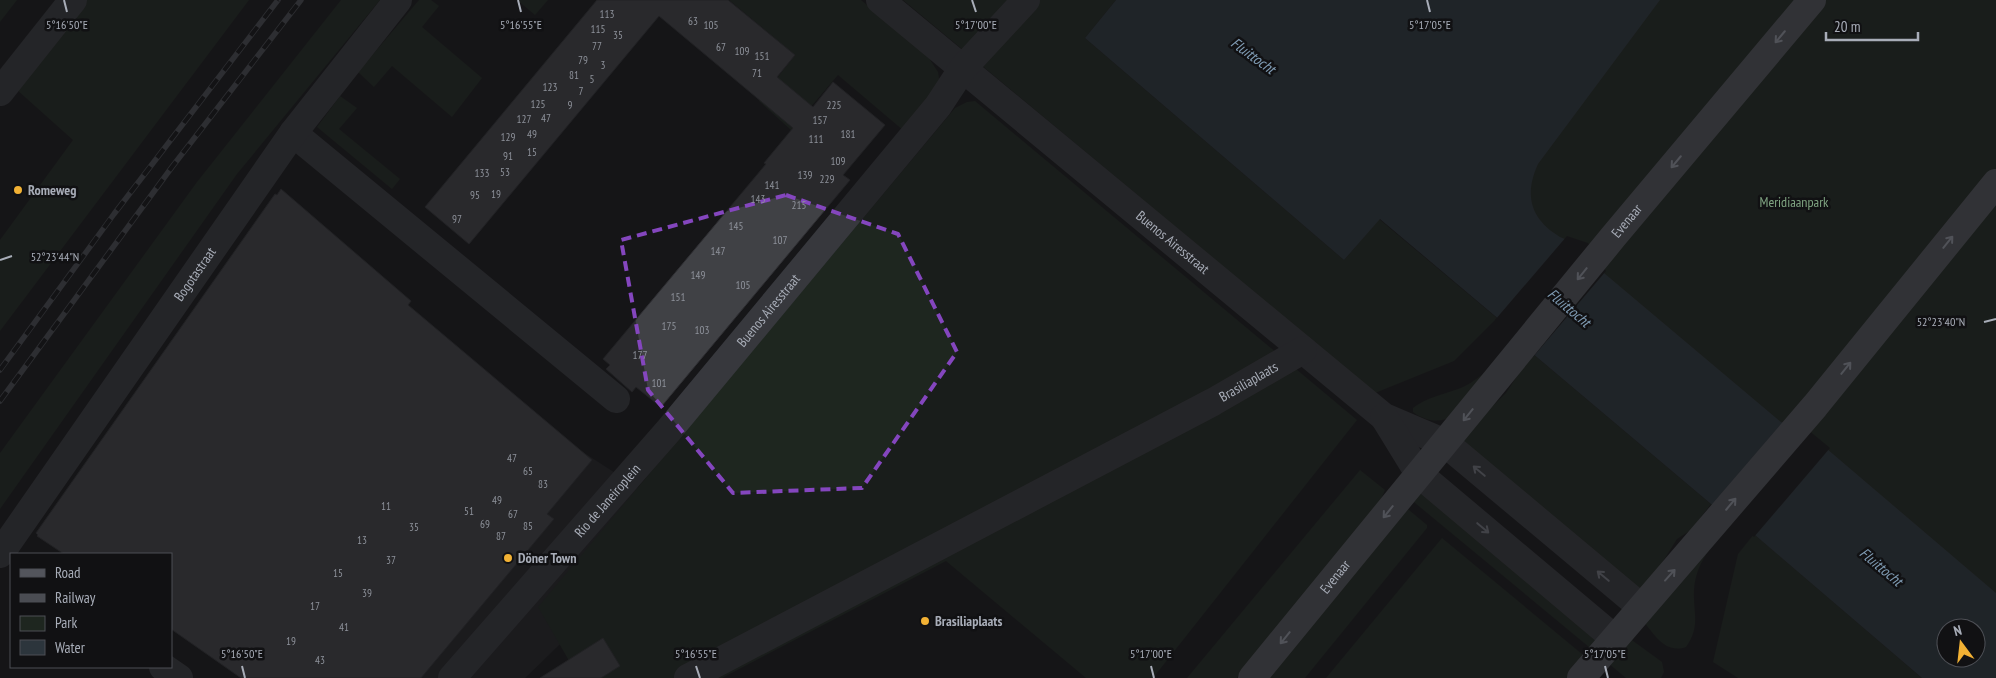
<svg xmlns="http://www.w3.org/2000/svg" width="1996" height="678" viewBox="0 0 1996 678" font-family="'PT Sans Narrow',sans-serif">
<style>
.built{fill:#222225}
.green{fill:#1e261f}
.water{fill:#2c353c;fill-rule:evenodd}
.pier{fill:#161618}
.building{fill:#404145;stroke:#303034}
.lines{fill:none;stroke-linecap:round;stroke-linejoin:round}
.minor{stroke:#37383d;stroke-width:28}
.major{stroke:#53555c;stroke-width:28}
.rail-casing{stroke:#4a4c52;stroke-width:5.5}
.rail{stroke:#111113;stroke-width:4;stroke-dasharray:11;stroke-linecap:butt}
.oneway{stroke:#979ba6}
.oneway2{stroke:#757881}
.marked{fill:none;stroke:#8446be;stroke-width:4;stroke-dasharray:10 6;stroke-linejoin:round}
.ticks{fill:none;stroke:#a8adb8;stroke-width:2}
.poi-dot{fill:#f2b134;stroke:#111113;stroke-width:2}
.labels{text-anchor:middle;stroke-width:5;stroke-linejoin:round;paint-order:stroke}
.number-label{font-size:11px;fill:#8e929b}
.poi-label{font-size:14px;font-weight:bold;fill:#a8adb8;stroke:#111113;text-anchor:start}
.park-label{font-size:14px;fill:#7fa381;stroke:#111113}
.street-label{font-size:14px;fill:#a8adb8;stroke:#111113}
.water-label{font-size:15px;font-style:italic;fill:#7f9bb3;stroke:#111113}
.ticks-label{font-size:12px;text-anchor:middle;fill:#a8adb8;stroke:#111113;stroke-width:5;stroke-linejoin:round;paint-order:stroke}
</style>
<rect width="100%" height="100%" fill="#161618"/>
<!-- built -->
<polygon class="built" points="544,427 688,520 525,678 291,678"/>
<!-- green -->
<g class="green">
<polygon points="0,0 17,0 0,22"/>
<polygon points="86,0 249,0 0,331 0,240 73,140 16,89"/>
<polygon points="341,0 380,0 237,174 0,509 0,453 197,182"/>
<polygon points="419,0 431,0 439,6 422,27 482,78 452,117 392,66 374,87 358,72"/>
<polygon points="517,0 548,0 535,15"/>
<polygon points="729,0 861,0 929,58 938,72 940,84 904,131 838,75 791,130 759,101 795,55"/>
<polygon points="903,0 1116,0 1085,38 1344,260 1379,219 1497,318 1454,361 1375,393"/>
<polygon points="1234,0 1996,0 1996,629"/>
<polygon points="340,96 357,108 339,129 400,179 392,189 317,127"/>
<polygon points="975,101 1357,420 1153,678 1086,678 946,561 722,678 579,678 538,607 955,108 967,102"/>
<polygon points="1532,353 1711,504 1691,530 1677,539 1645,590 1634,591 1456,442 1506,393"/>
<path d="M1483,374c-8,11 -21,34 -30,41 -12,10 -30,5 -40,-3v-4c14,-11 29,-13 45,-19 9,-3 17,-9 25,-15z"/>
<polygon points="1360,470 1385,490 1377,509 1237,678 1187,678"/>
<polygon points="1418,491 1597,636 1595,652 1409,498"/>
<polygon points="1403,505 1427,525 1427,528 1305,678 1259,678"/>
<polygon points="1754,534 1922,678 1738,678 1713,662 1738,554"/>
<polygon points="1442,538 1588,659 1573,678 1326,678"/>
<path d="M1710,549c-9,12 -15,25 -16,41 -1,23 7,36 -8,57 -21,7 -31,-12 -43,-26z"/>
<polygon points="1629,638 1662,662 1664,672 1661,678 1626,678 1608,663"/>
</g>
<!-- water -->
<path class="water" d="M1116,0h544l-122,164c-14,31 -8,55 22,73 8,4 18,5 26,8l18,28 177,149 25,9 190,162v85h-74l-188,-161 -23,-13 -179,-151 -18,-21 -134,-113 -36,41 -259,-222zM1946,628h30v30h-30z"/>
<!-- pier -->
<g class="pier">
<polygon points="1567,236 1588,243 1606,271 1533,357 1512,334 1495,320"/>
<polygon points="1807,429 1830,448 1754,537 1732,519"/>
</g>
<!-- building -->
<g class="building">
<polygon points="597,0 728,0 795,55 777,77 813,107 833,82 885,125 843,175 850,180 661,407 636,387 632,392 606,369 610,365 603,359 766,164 764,163 793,128 659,16 469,244 425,207"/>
<polygon points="281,189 411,301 408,305 592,460 547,514 554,519 421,678 241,678 171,629 171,554 64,554 37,536 38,535 36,533 275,194 277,195"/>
<polygon points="603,638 620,666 601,678 540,678"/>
</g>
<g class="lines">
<!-- minor -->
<g class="minor">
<path id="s1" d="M880,0l504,417 61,26 196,164"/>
<polyline points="0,92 73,0"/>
<polyline points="293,133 616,399"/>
<polyline points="1384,417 1419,474 1614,638"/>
<path id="s2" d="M0,554l293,-421 105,-133"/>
<polyline points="163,667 179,678"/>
<path id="s3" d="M452,678l217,-248 269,-324 25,-38 63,-68"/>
<path id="s4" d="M688,678l525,-276 90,-52"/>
</g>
<!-- major -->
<g class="major">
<path id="s5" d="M1252,678l361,-441 199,-237"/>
<polyline points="1581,678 1815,406 1996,183"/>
</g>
<!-- rail casing -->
<g class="rail-casing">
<g id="rail">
<polyline points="0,370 114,214 278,0"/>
<polyline points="0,401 172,167 301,0"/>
</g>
</g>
<!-- rail -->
<use href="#rail" class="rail"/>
</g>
<!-- one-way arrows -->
<defs><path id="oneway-shaft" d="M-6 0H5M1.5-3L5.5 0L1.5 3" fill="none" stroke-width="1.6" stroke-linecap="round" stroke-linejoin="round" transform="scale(1.25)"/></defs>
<g class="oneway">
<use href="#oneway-shaft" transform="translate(1780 37) rotate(130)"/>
<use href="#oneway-shaft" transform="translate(1676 162) rotate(130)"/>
<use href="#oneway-shaft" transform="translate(1948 242) rotate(-51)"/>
<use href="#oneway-shaft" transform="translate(1582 274) rotate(129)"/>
<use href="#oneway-shaft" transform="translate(1846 368) rotate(-51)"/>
<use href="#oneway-shaft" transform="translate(1468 415) rotate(129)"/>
<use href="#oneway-shaft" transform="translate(1731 504) rotate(-50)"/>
<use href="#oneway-shaft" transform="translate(1388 512) rotate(129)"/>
<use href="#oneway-shaft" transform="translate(1670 575) rotate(-48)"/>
<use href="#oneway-shaft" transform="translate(1285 638) rotate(129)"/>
</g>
<g class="oneway2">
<use href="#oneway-shaft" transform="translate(1479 471) rotate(-140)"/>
<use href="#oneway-shaft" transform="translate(1483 528) rotate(40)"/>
<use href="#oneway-shaft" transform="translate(1603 576) rotate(-140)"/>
</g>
<!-- marked area -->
<path d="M0 0H1996V678H0ZM786,195l112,39 59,118 -95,136 -129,5 -85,-103 -27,-150z" fill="#161618" fill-opacity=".55" fill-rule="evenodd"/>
<path class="marked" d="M786,195l112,39 59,118 -95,136 -129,5 -85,-103 -27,-150z"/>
<!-- ticks -->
<path class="ticks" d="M64,0l3,12M518,0l3,12M972,0l4,12M1427,0l3,12M0,260l12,-4M1984,322l12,-3M242,666l3,12M696,666l4,12M1151,666l3,12M1605,666l3,12"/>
<!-- markers -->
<g class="poi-dot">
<circle cx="18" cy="190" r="5"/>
<circle cx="508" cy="558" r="5"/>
<circle cx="925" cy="621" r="5"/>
</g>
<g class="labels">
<!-- number labels -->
<g class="number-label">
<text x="607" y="18">113</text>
<text x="693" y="25">63</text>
<text x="711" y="29">105</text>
<text x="598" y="33">115</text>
<text x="618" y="39">35</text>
<text x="597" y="50">77</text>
<text x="721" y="51">67</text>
<text x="742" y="55">109</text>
<text x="762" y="60">151</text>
<text x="583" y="64">79</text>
<text x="603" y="69">3</text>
<text x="757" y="77">71</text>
<text x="574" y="79">81</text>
<text x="592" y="83">5</text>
<text x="550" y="91">123</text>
<text x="581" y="95">7</text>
<text x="538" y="108">125</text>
<text x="570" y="109">9</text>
<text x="834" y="109">225</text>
<text x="546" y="122">47</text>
<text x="524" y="123">127</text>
<text x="820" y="124">157</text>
<text x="532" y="138">49</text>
<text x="848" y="138">181</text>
<text x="508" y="141">129</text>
<text x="816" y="143">111</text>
<text x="532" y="156">15</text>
<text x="508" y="160">91</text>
<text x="838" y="165">109</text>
<text x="505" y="176">53</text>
<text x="482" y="177">133</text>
<text x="805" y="179">139</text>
<text x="827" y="183">229</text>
<text x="772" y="189">141</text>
<text x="496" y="198">19</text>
<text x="475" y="199">95</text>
<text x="758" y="203">143</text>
<text x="799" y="209">215</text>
<text x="457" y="223">97</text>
<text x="736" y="230">145</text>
<text x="780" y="244">107</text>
<text x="718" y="255">147</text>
<text x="698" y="279">149</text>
<text x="743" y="289">105</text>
<text x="678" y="301">151</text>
<text x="669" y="330">175</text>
<text x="702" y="334">103</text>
<text x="640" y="359">177</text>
<text x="659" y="387">101</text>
<text x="512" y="462">47</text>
<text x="528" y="475">65</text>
<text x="543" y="488">83</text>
<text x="497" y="504">49</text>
<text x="386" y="510">11</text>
<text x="469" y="515">51</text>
<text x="513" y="518">67</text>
<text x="485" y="528">69</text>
<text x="528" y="530">85</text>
<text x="414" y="531">35</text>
<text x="501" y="540">87</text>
<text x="362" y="544">13</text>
<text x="391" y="564">37</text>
<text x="338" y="577">15</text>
<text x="367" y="597">39</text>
<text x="315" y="610">17</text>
<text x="344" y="631">41</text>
<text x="291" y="645">19</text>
<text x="320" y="664">43</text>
</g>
<!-- poi labels -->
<g class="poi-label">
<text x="28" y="195">Romeweg</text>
<text x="518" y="563">Döner Town</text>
<text x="935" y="626">Brasiliaplaats</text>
</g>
<!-- park labels -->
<g class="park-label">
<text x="1794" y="207">Meridiaanpark</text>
</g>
<!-- street labels -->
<g class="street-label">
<text dy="5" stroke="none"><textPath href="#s5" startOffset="591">Evenaar</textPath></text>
<text dy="5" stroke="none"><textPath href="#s1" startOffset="380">Buenos Airesstraat</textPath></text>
<text dy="5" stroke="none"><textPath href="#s2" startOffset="341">Bogotastraat</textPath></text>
<text dy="5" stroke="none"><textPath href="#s3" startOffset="485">Buenos Airesstraat</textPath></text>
<text dy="5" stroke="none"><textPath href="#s4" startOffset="634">Brasiliaplaats</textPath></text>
<text dy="5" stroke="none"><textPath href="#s3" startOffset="236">Rio de Janeiroplein</textPath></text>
<text dy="5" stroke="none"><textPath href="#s5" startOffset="131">Evenaar</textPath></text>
</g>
<!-- water labels -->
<g class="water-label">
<text transform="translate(1253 56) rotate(36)" y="5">Fluittocht</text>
<text transform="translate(1569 308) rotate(40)" y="5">Fluittocht</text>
<text transform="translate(1881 567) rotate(40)" y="5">Fluittocht</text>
</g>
</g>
<g class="ticks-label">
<text x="67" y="29">5°16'50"E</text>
<text x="521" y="29">5°16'55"E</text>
<text x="976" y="29">5°17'00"E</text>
<text x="1430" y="29">5°17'05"E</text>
<text x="55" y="261">52°23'44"N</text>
<text x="1941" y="326">52°23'40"N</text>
<text x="242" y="658">5°16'50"E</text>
<text x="696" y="658">5°16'55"E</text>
<text x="1151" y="658">5°17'00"E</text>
<text x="1605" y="658">5°17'05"E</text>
</g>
<!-- legend -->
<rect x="10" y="553" width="162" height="115" fill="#111113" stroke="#4d4f55"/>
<rect x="20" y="569" width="25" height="8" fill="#53555c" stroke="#4d4f55"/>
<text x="55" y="578" font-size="15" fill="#a8adb8">Road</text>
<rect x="20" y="594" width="25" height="8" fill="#4a4c52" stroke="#4d4f55"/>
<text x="55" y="603" font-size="15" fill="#a8adb8">Railway</text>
<rect x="20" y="616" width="25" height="15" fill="#1e261f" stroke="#4d4f55"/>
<text x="55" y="628" font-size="15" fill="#a8adb8">Park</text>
<rect x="20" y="640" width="25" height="15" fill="#2c353c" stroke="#4d4f55"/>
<text x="55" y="653" font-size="15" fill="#a8adb8">Water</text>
<!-- north arrow -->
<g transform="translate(1961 643) rotate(345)"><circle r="24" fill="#111113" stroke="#4d4f55"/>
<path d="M0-4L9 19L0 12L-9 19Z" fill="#f2b134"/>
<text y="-8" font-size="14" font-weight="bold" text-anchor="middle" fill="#a8adb8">N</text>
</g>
<!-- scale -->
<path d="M1826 32v8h92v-8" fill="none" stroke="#a8adb8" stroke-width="2.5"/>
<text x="1834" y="32" font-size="15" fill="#a8adb8" stroke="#111113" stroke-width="4" paint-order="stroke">20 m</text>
</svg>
